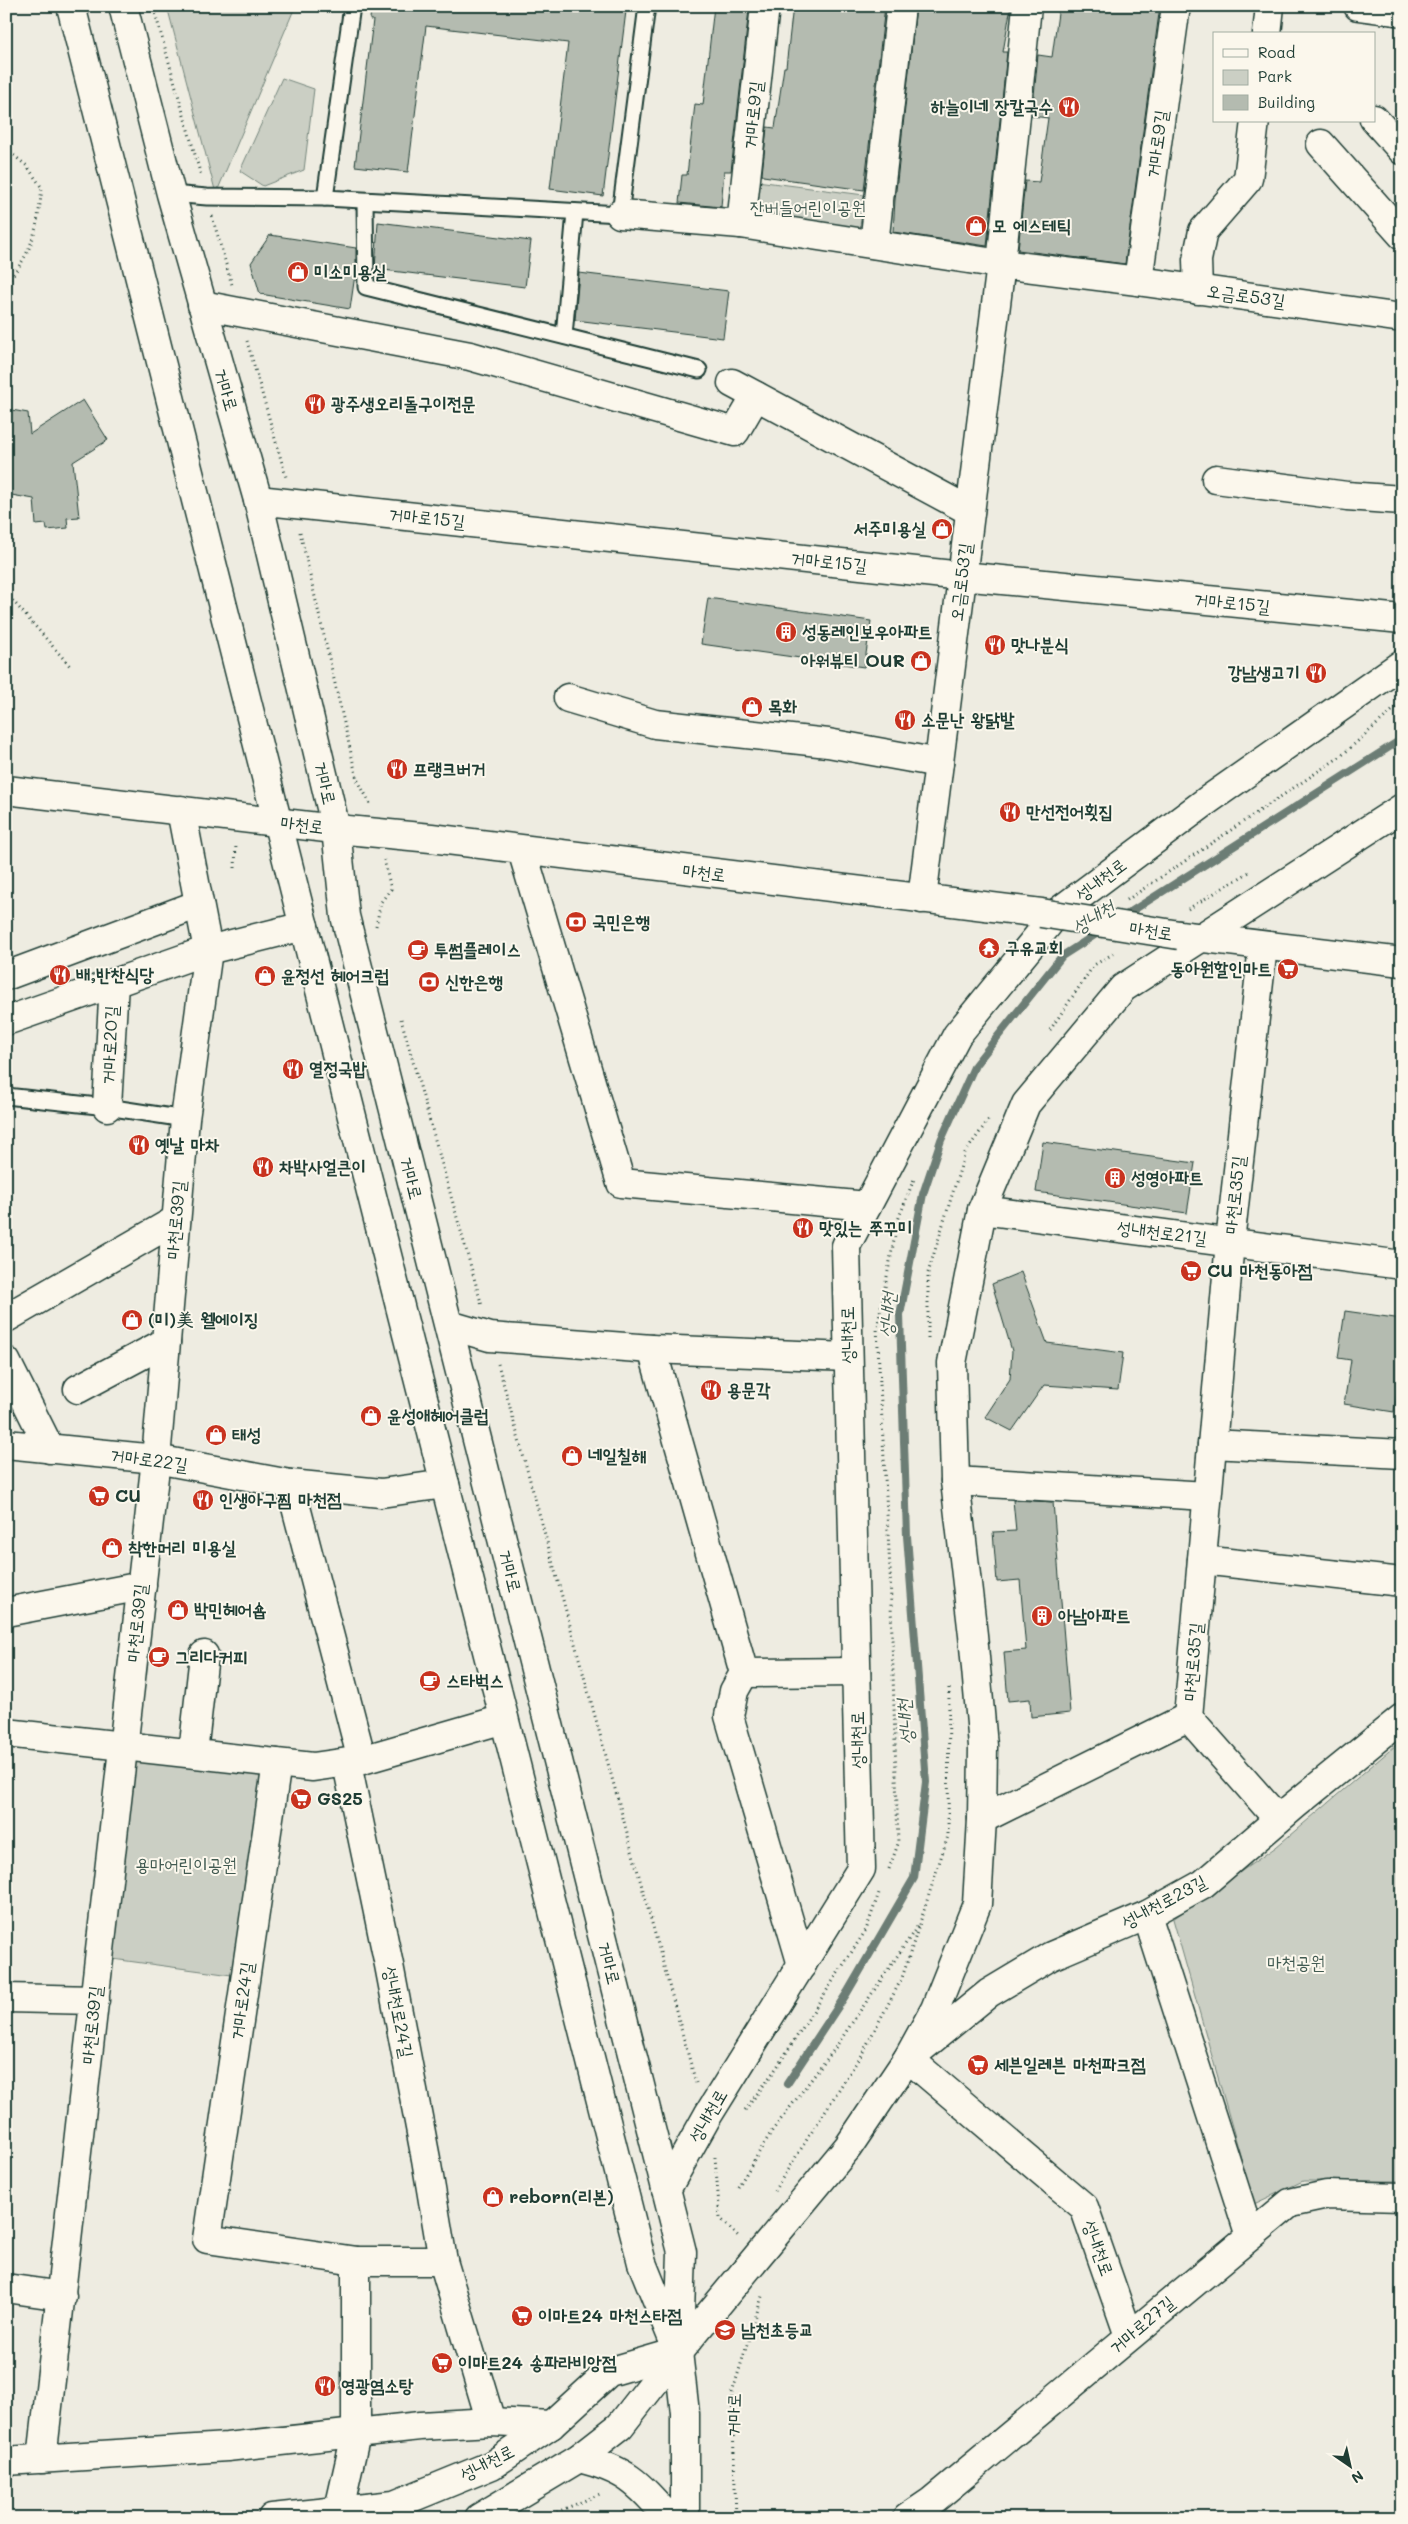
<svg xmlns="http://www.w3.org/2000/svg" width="1408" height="2524" viewBox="0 0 1408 2524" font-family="Mali,'LXGW WenKai TC','Poor Story',sans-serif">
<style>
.green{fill:#cbcfc4;stroke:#75867c}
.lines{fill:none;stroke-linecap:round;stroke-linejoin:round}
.stream{stroke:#6c7d74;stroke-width:8}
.building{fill:#b4bbb0;stroke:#1f3d34}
.service-casing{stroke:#1f3d34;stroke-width:19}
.minor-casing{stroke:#1f3d34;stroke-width:31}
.tertiary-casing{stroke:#1f3d34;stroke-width:31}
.secondary-casing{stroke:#1f3d34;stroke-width:31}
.primary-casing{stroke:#1f3d34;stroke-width:31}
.path{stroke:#1f3d34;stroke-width:3;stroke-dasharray:1 4;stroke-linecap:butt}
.service{stroke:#fbf7ec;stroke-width:15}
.minor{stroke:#fbf7ec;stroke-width:28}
.tertiary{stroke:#fbf7ec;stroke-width:28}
.secondary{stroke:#fbf7ec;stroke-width:28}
.primary{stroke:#fbf7ec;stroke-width:28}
.tertiary-bridge-casing{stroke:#1f3d34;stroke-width:31;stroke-linecap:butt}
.tertiary-bridge{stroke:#fbf7ec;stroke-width:28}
.labels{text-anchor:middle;stroke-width:4;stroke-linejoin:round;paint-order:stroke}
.poi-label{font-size:18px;font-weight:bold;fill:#1f3d34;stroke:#fbf7ec;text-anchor:start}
.street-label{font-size:18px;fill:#1f3d34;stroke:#fbf7ec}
.park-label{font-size:18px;fill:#415a51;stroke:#fbf7ec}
.water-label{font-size:19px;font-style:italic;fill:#455d54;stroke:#fbf7ec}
</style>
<rect width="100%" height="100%" fill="#eeece1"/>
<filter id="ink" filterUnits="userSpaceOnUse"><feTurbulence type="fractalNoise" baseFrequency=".02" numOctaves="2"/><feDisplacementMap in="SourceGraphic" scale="10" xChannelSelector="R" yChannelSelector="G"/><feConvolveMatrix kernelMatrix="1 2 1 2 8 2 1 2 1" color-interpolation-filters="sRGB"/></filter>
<g filter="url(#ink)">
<!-- green -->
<g class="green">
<polygon points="167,6 295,7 216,194"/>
<polygon points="282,78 314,89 304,170 263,186 240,171"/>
<polygon points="757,181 864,195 859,234 752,220"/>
<polygon points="1402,1740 1402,2181 1303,2181 1254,2204 1173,1919 1276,1847"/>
<polygon points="133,1754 267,1772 239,1976 105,1958"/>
</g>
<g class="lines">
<!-- stream -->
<g class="stream">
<polyline points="1121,918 1402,739"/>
<polyline points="787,2084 847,1993 914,1878 926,1782 907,1536 900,1315 923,1194 941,1140 975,1065 1062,956 1101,931"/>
</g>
</g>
<!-- building -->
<g class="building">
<polygon points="371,6 586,6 626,11 603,196 550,189 568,43 426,26 408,172 355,166 373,20 370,20"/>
<polygon points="714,6 749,9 731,171 724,171 721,207 679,203 682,175 687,175 695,104 703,105"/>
<polygon points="793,6 885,6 864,190 763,176 762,174 767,127 775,128 784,67 786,67"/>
<polygon points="916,6 1011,6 1003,52 1007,52 987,246 893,232 895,200"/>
<polygon points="1059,6 1160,6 1125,264 1018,250 1025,181 1039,182 1048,118 1032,116 1038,55 1052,57"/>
<polygon points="378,222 531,241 525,287 375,269"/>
<polygon points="270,235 356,248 356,268 350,309 260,294 251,263"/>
<polygon points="579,273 729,291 723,338 575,320"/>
<polygon points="83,400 108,440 73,462 79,517 67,518 68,528 47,530 46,524 36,525 34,499 6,494 6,409 28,413 30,434"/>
<polygon points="708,598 871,621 864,667 701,644"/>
<polygon points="1043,1142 1195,1163 1187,1213 1036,1192"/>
<polygon points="1021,1272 1047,1343 1123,1353 1118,1390 1044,1385 1012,1431 985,1417 1010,1379 1012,1351 992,1284"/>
<polygon points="1345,1311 1402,1319 1402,1385 1398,1385 1394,1412 1344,1404 1351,1360 1338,1358"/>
<polygon points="1013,1500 1053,1502 1070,1713 1031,1717 1030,1699 1008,1701 1004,1652 1026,1650 1020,1580 997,1582 993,1532 1016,1531"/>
</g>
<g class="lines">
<!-- service casing -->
<g class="service-casing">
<g id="service">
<polyline points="352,6 325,198 620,214 647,6"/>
<polyline points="171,194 207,197 325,198"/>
<polyline points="365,201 366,287 699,370"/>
<polyline points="564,336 575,212"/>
<polyline points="6,1096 107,1107 185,1119"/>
</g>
</g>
<!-- minor casing -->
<g class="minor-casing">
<g id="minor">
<polyline points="1358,6 1402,12"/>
<polyline points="1267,34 1270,6"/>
<polyline points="1374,119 1402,150"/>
<polyline points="1321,144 1402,235"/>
<polyline points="620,214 741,224 1001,264 1138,281 1402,318"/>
<polyline points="741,224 765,6"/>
<polyline points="874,244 901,6"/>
<polyline points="1138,281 1176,6"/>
<polyline points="1198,290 1197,260 1203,231 1248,179 1255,121"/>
<polyline points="202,305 470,356 735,432 756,396"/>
<polyline points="732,383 970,511"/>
<polyline points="1216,479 1347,496 1402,500"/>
<polyline points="258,500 962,576 1402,619"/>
<polyline points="568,698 655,724 828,743 939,763"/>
<polyline points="522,850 621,1183 867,1206"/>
<polyline points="922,899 1001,264 1027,6"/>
<polyline points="1263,946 1230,1242 1188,1717 1278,1819"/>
<polyline points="6,976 199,904"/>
<polyline points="6,1021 208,950 304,926"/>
<polyline points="107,1107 114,983"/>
<polyline points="982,1210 1402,1265"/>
<polyline points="6,1318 176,1220"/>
<polyline points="449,1325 490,1337 652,1349 848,1357"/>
<polyline points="652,1349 744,1673 734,1691 729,1716 802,1965"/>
<polyline points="6,1361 50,1449"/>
<polyline points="78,1389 166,1342"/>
<polyline points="6,1444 156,1459 290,1484 381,1493 445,1484"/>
<polyline points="1212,1444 1402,1454"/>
<polyline points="955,1481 1207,1496"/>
<polyline points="290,1484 362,1760"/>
<polyline points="1202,1560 1402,1582"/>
<polyline points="6,1612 142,1586"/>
<polyline points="744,1673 856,1672"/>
<polyline points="6,1733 313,1767 362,1760 504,1719"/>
<polyline points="193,1753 204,1655"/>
<polyline points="277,1763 207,2239 356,2261 443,2261"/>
<polyline points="347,1764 389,1965 426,2159 443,2261 491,2422"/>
<polyline points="982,1819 1188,1717"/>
<polyline points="1147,1915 1250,2236"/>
<polyline points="6,1998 95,2000"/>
<polyline points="918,2051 989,1993 1051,1956 1147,1915 1203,1884 1295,1805 1402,1718"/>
<polyline points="908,2058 1084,2207 1129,2336"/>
<polyline points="666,2190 708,2115 861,1869 846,1246 957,1035 1058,912 1208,800 1402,664"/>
<polyline points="6,2288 62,2296"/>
<polyline points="678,2352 848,2147 908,2058 935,2009 977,1904 982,1819 983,1746 973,1635 955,1481 952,1363 982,1210 1026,1104 1123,988 1402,808"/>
<polyline points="42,2459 156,1459 185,1119 208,950 181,810"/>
<polyline points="6,2461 227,2447 420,2426 491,2422 551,2425"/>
<polyline points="337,2518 356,2434 356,2261"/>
<polyline points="907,2518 932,2501 1290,2203 1327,2195 1402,2197"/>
</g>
</g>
<!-- tertiary casing -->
<g class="tertiary-casing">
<g id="tertiary">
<polyline points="6,790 326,828 431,838 1041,913"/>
<polyline points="1179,935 1402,962"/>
<polyline points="272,2518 394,2505 492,2465 551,2425 609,2372 678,2352"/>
<polyline points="479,2518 579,2458 620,2426 678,2352"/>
</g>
</g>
<!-- secondary casing -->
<g class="secondary-casing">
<g id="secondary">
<polyline points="678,2352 685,2413 685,2518"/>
<path d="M579,2458c48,12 58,24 90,60"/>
</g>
</g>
<!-- primary casing -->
<g class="primary-casing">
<g id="primary">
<polyline points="71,6 642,2263 678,2352"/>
<polyline points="123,6 171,194 258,500 336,829 345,916 682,2252 679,2343"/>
</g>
</g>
<!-- path -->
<g class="path">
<polyline points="154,9 201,176"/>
<path d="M6,149l21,17 15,22c-5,41 -8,63 -36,95"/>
<polyline points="212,216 232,285"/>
<polyline points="247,341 286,477"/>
<polyline points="300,532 357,779 371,805"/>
<polyline points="6,593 70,666"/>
<polyline points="235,868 236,844"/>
<polyline points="1127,900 1341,756 1402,702"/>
<polyline points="1188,909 1251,871"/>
<polyline points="376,926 381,902 391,889 384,860"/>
<polyline points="401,1019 482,1306"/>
<polyline points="1050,1030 1094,965 1116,952"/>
<polyline points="928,1338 928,1273 965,1153 989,1119"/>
<polyline points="498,1364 696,2083"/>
<polyline points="889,1869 898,1844 890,1570 877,1328 898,1220 914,1179"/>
<polyline points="745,2110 775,2070 866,1930 879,1893"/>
<polyline points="715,2157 720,2218 739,2237"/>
<polyline points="738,2187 772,2131 833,2051 919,1924"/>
<polyline points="774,2191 863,2052 902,1978 948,1836 949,1688"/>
<polyline points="543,2518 600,2494"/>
<polyline points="736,2518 732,2393 763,2293"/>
</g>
<!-- service -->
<use href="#service" class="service"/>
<!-- minor -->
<use href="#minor" class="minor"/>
<!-- tertiary -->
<use href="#tertiary" class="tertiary"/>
<!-- secondary -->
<use href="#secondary" class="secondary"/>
<!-- primary -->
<use href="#primary" class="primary"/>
<!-- tertiary-bridge casing -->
<g class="tertiary-bridge-casing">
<polyline id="tertiary-bridge" points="1041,913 1179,935"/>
</g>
<!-- tertiary-bridge -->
<use href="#tertiary-bridge" class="tertiary-bridge"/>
</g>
</g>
<!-- icons -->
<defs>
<g id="restaurant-disc" transform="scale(1.125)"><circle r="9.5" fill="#c8321e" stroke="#fbf7ec"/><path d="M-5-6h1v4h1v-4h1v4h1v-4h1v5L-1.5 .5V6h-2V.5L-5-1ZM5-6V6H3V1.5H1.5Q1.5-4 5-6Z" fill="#fff"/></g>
<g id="shop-disc" transform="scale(1.125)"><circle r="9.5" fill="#c8321e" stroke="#fbf7ec"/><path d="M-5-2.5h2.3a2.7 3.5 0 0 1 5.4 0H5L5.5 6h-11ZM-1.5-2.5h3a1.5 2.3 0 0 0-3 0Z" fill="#fff"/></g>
<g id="building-disc" transform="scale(1.125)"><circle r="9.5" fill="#c8321e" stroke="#fbf7ec"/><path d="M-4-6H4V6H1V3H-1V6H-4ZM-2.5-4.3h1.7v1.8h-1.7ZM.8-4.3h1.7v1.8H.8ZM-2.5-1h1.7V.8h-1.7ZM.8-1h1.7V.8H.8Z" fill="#fff"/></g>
<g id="bank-disc" transform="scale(1.125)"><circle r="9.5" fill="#c8321e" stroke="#fbf7ec"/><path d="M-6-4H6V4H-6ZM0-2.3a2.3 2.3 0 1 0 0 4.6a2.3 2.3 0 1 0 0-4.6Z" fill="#fff"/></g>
<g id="temple-disc" transform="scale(1.125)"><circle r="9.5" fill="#c8321e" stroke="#fbf7ec"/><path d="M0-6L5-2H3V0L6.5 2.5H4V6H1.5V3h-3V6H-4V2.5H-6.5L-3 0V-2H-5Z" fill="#fff"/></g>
<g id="cafe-disc" transform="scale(1.125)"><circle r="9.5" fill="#c8321e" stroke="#fbf7ec"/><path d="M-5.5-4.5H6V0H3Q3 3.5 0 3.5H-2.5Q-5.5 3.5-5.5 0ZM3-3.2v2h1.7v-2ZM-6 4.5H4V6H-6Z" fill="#fff"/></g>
<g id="supermarket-disc" transform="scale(1.125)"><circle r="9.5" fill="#c8321e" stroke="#fbf7ec"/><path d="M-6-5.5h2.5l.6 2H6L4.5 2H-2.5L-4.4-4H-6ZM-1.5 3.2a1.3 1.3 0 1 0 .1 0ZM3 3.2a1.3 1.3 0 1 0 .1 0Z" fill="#fff"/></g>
<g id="school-disc" transform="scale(1.125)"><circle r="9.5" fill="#c8321e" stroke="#fbf7ec"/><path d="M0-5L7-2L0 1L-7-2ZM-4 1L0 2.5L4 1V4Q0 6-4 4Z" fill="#fff"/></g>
</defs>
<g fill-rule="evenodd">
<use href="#restaurant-disc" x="1069" y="107"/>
<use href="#shop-disc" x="976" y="226"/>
<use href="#shop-disc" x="298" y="272"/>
<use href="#restaurant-disc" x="315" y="404"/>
<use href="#shop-disc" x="942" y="529"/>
<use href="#building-disc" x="786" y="632"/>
<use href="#restaurant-disc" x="995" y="645"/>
<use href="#shop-disc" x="921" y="661"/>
<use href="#restaurant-disc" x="1316" y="673"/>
<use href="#shop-disc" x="752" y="707"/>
<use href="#restaurant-disc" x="905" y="720"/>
<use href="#restaurant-disc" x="397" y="769"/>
<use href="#restaurant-disc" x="1010" y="812"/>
<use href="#bank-disc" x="576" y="922"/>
<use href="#temple-disc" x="989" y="948"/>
<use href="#cafe-disc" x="418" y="950"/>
<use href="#supermarket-disc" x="1288" y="969"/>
<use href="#restaurant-disc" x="60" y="975"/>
<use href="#shop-disc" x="265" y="976"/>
<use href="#bank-disc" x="429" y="982"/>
<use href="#restaurant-disc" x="293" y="1069"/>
<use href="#restaurant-disc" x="139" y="1145"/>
<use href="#restaurant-disc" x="263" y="1167"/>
<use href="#building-disc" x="1115" y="1178"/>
<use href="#restaurant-disc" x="803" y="1228"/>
<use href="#supermarket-disc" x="1191" y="1271"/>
<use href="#shop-disc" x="132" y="1320"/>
<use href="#restaurant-disc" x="711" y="1390"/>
<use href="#shop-disc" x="371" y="1416"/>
<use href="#shop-disc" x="216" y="1435"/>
<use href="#shop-disc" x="572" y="1456"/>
<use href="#supermarket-disc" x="99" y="1496"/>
<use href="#restaurant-disc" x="203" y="1500"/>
<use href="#shop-disc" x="112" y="1548"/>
<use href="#shop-disc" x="178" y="1610"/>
<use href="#building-disc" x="1042" y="1616"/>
<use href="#cafe-disc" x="159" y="1657"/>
<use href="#cafe-disc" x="430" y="1681"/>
<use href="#supermarket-disc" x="301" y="1799"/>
<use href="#supermarket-disc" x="978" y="2065"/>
<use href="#shop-disc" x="493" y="2197"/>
<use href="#supermarket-disc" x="522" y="2316"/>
<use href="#school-disc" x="725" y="2330"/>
<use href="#supermarket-disc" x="442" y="2363"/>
<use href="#restaurant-disc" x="325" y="2386"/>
</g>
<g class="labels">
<!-- poi labels -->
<g class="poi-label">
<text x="1053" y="113" text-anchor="end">하늘이네 장칼국수</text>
<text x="992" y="232">모 에스테틱</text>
<text x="314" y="278">미소미용실</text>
<text x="331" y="410">광주생오리돌구이전문</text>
<text x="926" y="535" text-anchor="end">서주미용실</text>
<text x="802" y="638">성동레인보우아파트</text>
<text x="1011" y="651">맛나분식</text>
<text x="905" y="667" text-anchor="end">아워뷰티 OUR</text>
<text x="1300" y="679" text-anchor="end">강남생고기</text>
<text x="768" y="713">목화</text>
<text x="921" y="726">소문난 왕닭발</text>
<text x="413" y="775">프랭크버거</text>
<text x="1026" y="818">만선전어횟집</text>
<text x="592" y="928">국민은행</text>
<text x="1005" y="954">구유교회</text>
<text x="434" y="956">투썸플레이스</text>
<text x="1272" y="975" text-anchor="end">동아원할인마트</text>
<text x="76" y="981">배,반찬식당</text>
<text x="281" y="982">윤정선 헤어크럽</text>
<text x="445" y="988">신한은행</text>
<text x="309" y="1075">열정국밥</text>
<text x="155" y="1151">옛날 마차</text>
<text x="279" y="1173">차박사얼큰이</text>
<text x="1131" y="1184">성영아파트</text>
<text x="819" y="1234">맛있는 쭈꾸미</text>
<text x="1207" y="1277">CU 마천동아점</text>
<text x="148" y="1326">(미)美 웰에이징</text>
<text x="727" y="1396">용문각</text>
<text x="387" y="1422">윤성애헤어클럽</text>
<text x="232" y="1441">태성</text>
<text x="588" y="1462">네일칠해</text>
<text x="115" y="1502">CU</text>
<text x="219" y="1506">인생아구찜 마천점</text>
<text x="128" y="1554">착한머리 미용실</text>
<text x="194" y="1616">박민헤어숍</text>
<text x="1058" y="1622">아남아파트</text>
<text x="175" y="1663">그리다커피</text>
<text x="446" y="1687">스타벅스</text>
<text x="317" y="1805">GS25</text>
<text x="994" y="2071">세븐일레븐 마천파크점</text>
<text x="509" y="2203">reborn(리본)</text>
<text x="538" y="2322">이마트24 마천스타점</text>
<text x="741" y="2336">남천초등교</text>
<text x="458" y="2369">이마트24 송파라비앙점</text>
<text x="341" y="2392">영광염소탕</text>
</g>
<!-- street labels -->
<g class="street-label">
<text transform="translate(753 115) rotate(-84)" y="6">거마로9길</text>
<text transform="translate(1157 144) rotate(-82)" y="6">거마로9길</text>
<text transform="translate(1246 296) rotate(8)" y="6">오금로53길</text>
<text transform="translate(226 390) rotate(74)" y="6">거마로</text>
<text transform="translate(427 518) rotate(6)" y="6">거마로15길</text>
<text transform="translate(829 562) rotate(6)" y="6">거마로15길</text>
<text transform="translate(961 582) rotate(-83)" y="6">오금로53길</text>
<text transform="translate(1232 603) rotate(6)" y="6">거마로15길</text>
<text transform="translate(325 783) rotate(77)" y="6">거마로</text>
<text transform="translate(302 825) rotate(7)" y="6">마천로</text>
<text transform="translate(704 873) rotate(7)" y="6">마천로</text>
<text transform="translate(1101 880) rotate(-37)" y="6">성내천로</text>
<text transform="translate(1151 931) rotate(9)" y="6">마천로</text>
<text transform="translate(110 1045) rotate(-87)" y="6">거마로20길</text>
<text transform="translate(411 1178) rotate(76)" y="6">거마로</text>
<text transform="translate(1235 1195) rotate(-84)" y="6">마천로35길</text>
<text transform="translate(176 1220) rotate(-85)" y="6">마천로39길</text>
<text transform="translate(1162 1233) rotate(7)" y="6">성내천로21길</text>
<text transform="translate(848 1335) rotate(-91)" y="6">성내천로</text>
<text transform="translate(149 1460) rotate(8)" y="6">거마로22길</text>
<text transform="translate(510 1571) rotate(76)" y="6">거마로</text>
<text transform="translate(137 1623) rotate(-84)" y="6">마천로39길</text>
<text transform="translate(1193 1662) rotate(-85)" y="6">마천로35길</text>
<text transform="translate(858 1740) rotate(-91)" y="6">성내천로</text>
<text transform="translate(1164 1902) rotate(-28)" y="6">성내천로23길</text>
<text transform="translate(609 1963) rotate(76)" y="6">거마로</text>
<text transform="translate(242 2001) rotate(-82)" y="6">거마로24길</text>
<text transform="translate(398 2012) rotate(79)" y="6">성내천로24길</text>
<text transform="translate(92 2025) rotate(-84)" y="6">마천로39길</text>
<text transform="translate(708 2116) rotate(-60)" y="6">성내천로</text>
<text transform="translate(1098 2248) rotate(70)" y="6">성내천로</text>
<text transform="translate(1142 2325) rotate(-40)" y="6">거마로27길</text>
<text transform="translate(734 2415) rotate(-89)" y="6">거마로</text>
<text transform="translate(487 2463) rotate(-27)" y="6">성내천로</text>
</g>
<!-- park labels -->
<g class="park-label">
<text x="808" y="214">잔버들어린이공원</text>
<text x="186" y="1871">용마어린이공원</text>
<text x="1296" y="1969">마천공원</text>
</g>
<!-- water labels -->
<g class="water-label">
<text transform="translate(1093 917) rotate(-32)" y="7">성내천</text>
<text transform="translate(887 1315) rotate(-86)" y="7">성내천</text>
<text transform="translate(905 1722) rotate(-95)" y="7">성내천</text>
</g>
</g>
<!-- margin -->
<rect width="1408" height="2524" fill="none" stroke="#fbf7ec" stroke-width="25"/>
<rect x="12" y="12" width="1383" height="2499" fill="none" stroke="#1f3d34" stroke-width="2" filter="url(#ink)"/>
<!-- legend -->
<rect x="1213" y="32" width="162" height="90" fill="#fbf7ec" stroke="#a3ada2"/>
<rect x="1223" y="49" width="25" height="8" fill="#fbf7ec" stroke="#a3ada2"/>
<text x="1258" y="58" font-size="15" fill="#1f3d34">Road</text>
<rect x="1223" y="70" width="25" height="15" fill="#cbcfc4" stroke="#a3ada2"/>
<text x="1258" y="82" font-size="15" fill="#1f3d34">Park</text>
<rect x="1223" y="95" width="25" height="15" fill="#b4bbb0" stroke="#a3ada2"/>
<text x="1258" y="108" font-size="15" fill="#1f3d34">Building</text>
<!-- north arrow -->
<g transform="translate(1350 2466) rotate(146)" stroke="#fbf7ec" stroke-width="4" paint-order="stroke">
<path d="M0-4L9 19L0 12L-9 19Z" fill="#1f3d34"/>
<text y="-8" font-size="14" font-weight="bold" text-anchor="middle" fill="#1f3d34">N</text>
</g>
</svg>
